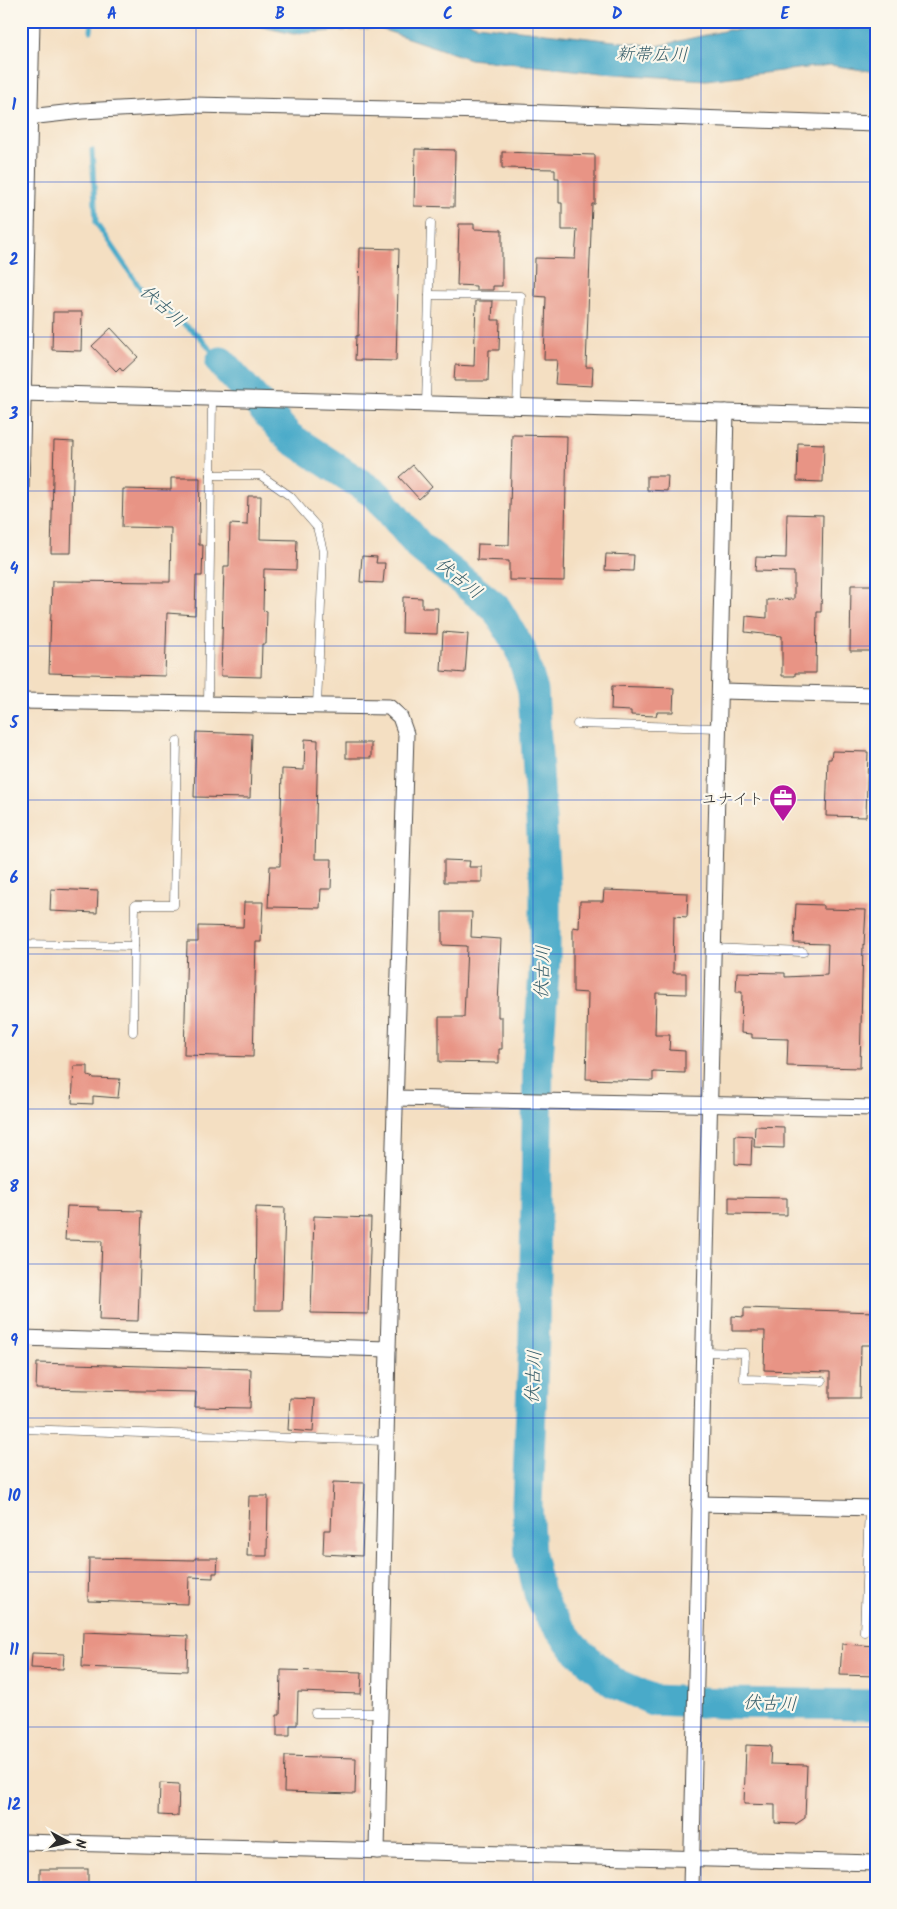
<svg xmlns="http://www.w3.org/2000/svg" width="897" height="1909" viewBox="0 0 897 1909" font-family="Kalam,'Klee One',sans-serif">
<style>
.water{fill:#4aaac9;stroke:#3a6a7a}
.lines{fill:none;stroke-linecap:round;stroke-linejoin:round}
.stream{stroke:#4aaac9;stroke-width:5}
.river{stroke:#4aaac9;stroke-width:31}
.building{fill:#e89485}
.lane-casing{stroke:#494642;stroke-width:9}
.street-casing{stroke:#494642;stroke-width:17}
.lane{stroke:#fff;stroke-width:8}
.street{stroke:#fff;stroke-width:15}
.grid{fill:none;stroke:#1d4ed8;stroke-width:1;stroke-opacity:0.55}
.labels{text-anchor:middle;stroke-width:4.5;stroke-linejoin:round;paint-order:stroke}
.poi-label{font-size:16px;fill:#2b2b2b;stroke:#fbf7ec;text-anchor:end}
.water-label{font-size:18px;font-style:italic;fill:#375e6a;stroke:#fbf7ec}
.neatline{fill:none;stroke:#1d4ed8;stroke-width:2}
.grid-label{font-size:16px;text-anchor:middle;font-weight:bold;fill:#1d4ed8}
</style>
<rect width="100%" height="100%" fill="#fbf7ec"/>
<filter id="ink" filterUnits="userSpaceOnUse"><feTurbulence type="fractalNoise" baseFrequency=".02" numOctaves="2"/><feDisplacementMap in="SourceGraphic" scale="10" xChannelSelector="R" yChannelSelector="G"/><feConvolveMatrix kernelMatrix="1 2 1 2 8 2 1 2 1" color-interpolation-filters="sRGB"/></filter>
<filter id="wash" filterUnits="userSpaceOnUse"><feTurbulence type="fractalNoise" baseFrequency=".0096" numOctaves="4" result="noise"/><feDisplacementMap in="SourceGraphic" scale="20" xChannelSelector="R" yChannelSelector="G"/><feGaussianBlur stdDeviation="1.12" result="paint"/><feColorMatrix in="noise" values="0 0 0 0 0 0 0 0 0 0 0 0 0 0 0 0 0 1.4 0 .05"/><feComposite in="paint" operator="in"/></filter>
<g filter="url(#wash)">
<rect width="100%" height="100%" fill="#f4dfc2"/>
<!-- water -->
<polygon class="water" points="237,21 466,21 476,25 657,46 728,30 829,30 876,27 876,72 830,65 706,80 602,73 470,59 378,28 293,34"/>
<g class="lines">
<!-- stream -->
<g class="stream">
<polyline points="91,31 92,21"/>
<polyline points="92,150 96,223 143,292 198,335 221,362"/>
</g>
<!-- river -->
<polyline class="river" points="221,362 289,437 377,495 419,546 496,608 520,648 533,691 545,884 545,957 538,1059 534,1337 527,1504 530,1555 539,1593 549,1614 574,1647 613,1682 653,1700 721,1703 876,1705"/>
</g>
<g id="blocks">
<!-- building -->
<g class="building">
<polygon points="415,149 455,150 454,207 414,206"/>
<polygon points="502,152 595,155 595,204 592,204 586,367 593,367 592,386 555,384 557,360 544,360 546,297 534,296 535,258 575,259 577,230 562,230 562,203 559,203 559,178 555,178 555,169 502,168"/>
<polygon points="459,224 474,224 474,229 502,230 502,286 493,286 493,290 476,290 476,286 457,285"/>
<polygon points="360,248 399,249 396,361 355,360 356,336 358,336"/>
<polygon points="476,301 493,301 492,320 500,320 499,350 489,350 488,381 454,381 455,365 474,366"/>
<polygon points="53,312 82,312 81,351 52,350"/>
<polygon points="111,328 138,357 123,371 120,367 116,371 92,346"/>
<polygon points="512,435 567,436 564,581 509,580 509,561 477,560 478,544 509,545"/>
<polygon points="54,441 74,442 71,553 51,553"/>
<polygon points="798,443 824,444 823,482 797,481"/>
<polygon points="413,465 432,487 419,499 399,477"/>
<polygon points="647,476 668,476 667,491 647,490"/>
<polygon points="171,478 200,478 199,532 199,545 203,545 202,576 196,576 195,615 167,613 165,676 49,673 52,581 170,582 171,528 122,527 123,489 171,490"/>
<polygon points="248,496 261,496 260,539 297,540 296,570 264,569 263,610 267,611 266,644 262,644 261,677 221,676 224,566 229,566 230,524 247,525"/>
<polygon points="787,514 823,515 821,612 817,612 816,673 795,673 795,676 782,676 782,636 745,632 746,616 767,618 767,600 794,599 794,572 755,571 756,557 786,558"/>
<polygon points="606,554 634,555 633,571 605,570"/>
<polygon points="362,556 377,557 376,563 385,563 383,583 360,582"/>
<polygon points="851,585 876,585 876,651 850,651"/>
<polygon points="403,597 422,598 422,608 438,608 437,634 402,633"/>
<polygon points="443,632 468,634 465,673 441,671"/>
<polygon points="612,686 674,688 673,712 657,712 656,716 631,715 631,711 611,710"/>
<polygon points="196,732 252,734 250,798 194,797"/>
<polygon points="305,739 318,740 315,859 332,859 331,889 321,889 320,908 268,907 270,866 280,866 282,769 304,770"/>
<rect x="346" y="743" width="25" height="15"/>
<polygon points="832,751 868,752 866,817 826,816 828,759 831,759"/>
<polygon points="444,860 470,861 469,867 482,867 482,882 444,882"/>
<polygon points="51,889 98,891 97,913 50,911"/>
<polygon points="604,890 688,893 687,917 674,916 673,973 686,973 686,994 656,993 655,1035 670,1035 669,1050 685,1051 685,1073 653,1072 653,1081 586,1079 588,993 573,992 573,927 579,928 580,901 603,901"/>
<polygon points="244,902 263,902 261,942 256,942 253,1057 184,1055 187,942 198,942 198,926 243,927"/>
<polygon points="796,904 823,905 823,909 866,910 864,945 863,944 860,1068 787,1066 788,1039 752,1038 752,1034 741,1033 742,992 736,992 737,972 785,973 785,977 827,975 828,944 794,943"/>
<polygon points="442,912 472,912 471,937 501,939 498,1004 498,1017 502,1017 502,1049 499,1049 499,1063 439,1062 439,1017 464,1017 467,946 442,945"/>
<polygon points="74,1066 88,1066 88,1076 94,1078 120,1079 118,1098 93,1096 93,1104 72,1103"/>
<polygon points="755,1126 784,1127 784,1148 754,1147"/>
<polygon points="735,1135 752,1136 751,1165 735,1164"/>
<polygon points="729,1197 787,1198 787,1215 729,1214"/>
<polygon points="67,1206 99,1207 99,1210 142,1211 138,1321 99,1320 102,1241 65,1240"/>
<polygon points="256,1207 285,1208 282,1310 255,1310"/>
<polygon points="314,1216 371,1218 368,1314 311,1313"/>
<polygon points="744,1308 876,1312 876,1345 861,1345 860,1398 830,1398 830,1372 764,1370 765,1331 732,1331 732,1316 744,1317"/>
<polygon points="37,1363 251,1369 250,1408 195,1407 196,1392 36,1389"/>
<polygon points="290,1398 315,1399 313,1432 288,1430"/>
<polygon points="333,1482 365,1483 362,1556 323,1554 324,1530 331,1530"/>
<polygon points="249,1496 268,1496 267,1556 247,1556"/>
<polygon points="89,1558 195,1560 195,1558 218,1558 217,1573 213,1573 213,1578 189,1577 188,1604 88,1601"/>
<polygon points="83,1632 188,1636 187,1671 82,1667"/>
<polygon points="842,1644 876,1646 876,1676 840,1675"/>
<polygon points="32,1653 64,1654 63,1669 31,1668"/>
<polygon points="281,1670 362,1672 361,1694 298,1692 297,1725 290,1725 290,1736 277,1736 277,1715 280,1715"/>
<polygon points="746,1745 771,1746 770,1764 807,1765 805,1818 796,1824 775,1823 775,1805 744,1804"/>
<polygon points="285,1756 356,1758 355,1794 284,1792"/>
<polygon points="160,1783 179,1784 178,1816 159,1815"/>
<rect x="40" y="1869" width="48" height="19"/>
</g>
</g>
</g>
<g filter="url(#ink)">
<use href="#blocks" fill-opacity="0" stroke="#494642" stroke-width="1"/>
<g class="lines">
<!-- lane casing -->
<g class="lane-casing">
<g id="lane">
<polyline points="429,295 521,296 517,407"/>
<polyline points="426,405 431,223"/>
<polyline points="211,475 260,475 290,496 317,527 323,551 317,706"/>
<polyline points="208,704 212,398"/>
<polyline points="577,724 719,728"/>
<polyline points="21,944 134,946 133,1032"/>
<polyline points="134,946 135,905 174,905 177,741"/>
<polyline points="713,948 803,952"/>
<polyline points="703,1352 745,1353 744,1379 822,1381"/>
<polyline points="21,1429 386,1441"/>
<polyline points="864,1632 869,1508"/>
<polyline points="315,1713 380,1713"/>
</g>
</g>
<!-- street casing -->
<g class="street-casing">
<g id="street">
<polyline points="29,117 82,111 194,105 488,111 876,124"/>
<polyline points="21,393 876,416"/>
<polyline points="21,488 32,21"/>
<polyline points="721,691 876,695"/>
<polyline points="21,701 389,707 400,717 406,734 388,1349 377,1851"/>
<polyline points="396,1098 876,1108"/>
<polyline points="21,1338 388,1349"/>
<polyline points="699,1504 876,1508"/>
<polyline points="21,1842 876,1863"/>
<polyline points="691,1888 726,412"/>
</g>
</g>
<!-- lane -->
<use href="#lane" class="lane"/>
<!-- street -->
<use href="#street" class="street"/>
</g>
</g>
<!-- grid -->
<path class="grid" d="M196,21v1867M364,21v1867M533,21v1867M701,21v1867M21,182h855M21,337h855M21,491h855M21,646h855M21,800h855M21,954h855M21,1109h855M21,1264h855M21,1418h855M21,1572h855M21,1727h855"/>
<!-- icons -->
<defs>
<g id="office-pin" transform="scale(1.4375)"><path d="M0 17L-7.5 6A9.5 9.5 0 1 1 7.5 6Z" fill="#b5179e" stroke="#fbf7ec"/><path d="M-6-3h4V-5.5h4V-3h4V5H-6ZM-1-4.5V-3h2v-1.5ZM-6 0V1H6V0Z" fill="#fff"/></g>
</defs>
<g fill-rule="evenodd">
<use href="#office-pin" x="783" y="798"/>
</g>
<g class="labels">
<!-- poi labels -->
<g class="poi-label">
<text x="764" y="804">ユナイト</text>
</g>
<!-- water labels -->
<g class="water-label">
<text transform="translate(652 54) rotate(1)" y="6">新帯広川</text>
<text transform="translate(163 306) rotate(41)" y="6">伏古川</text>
<text transform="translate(459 578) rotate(39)" y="6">伏古川</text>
<text transform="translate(542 972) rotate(-88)" y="6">伏古川</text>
<text transform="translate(533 1377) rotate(-87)" y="6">伏古川</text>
<text transform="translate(770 1703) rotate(2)" y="6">伏古川</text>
</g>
</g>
<!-- margin -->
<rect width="897" height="1909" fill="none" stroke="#fbf7ec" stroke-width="55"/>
<!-- north arrow -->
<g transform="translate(68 1842) rotate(97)" stroke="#fbf7ec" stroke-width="4" paint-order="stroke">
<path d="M0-4L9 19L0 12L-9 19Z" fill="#2b2b2b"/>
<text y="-8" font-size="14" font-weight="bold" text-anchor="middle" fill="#2b2b2b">N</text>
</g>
<rect x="28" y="28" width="842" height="1854" class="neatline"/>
<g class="grid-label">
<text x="112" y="19">A</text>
<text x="280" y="19">B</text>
<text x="448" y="19">C</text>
<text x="617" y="19">D</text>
<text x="785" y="19">E</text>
<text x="14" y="110">1</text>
<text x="14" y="265">2</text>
<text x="14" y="419">3</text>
<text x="14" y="574">4</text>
<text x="14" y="728">5</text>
<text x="14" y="883">6</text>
<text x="14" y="1037">7</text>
<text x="14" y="1192">8</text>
<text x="14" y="1346">9</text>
<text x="14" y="1501">10</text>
<text x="14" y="1655">11</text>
<text x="14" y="1810">12</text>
</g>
</svg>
